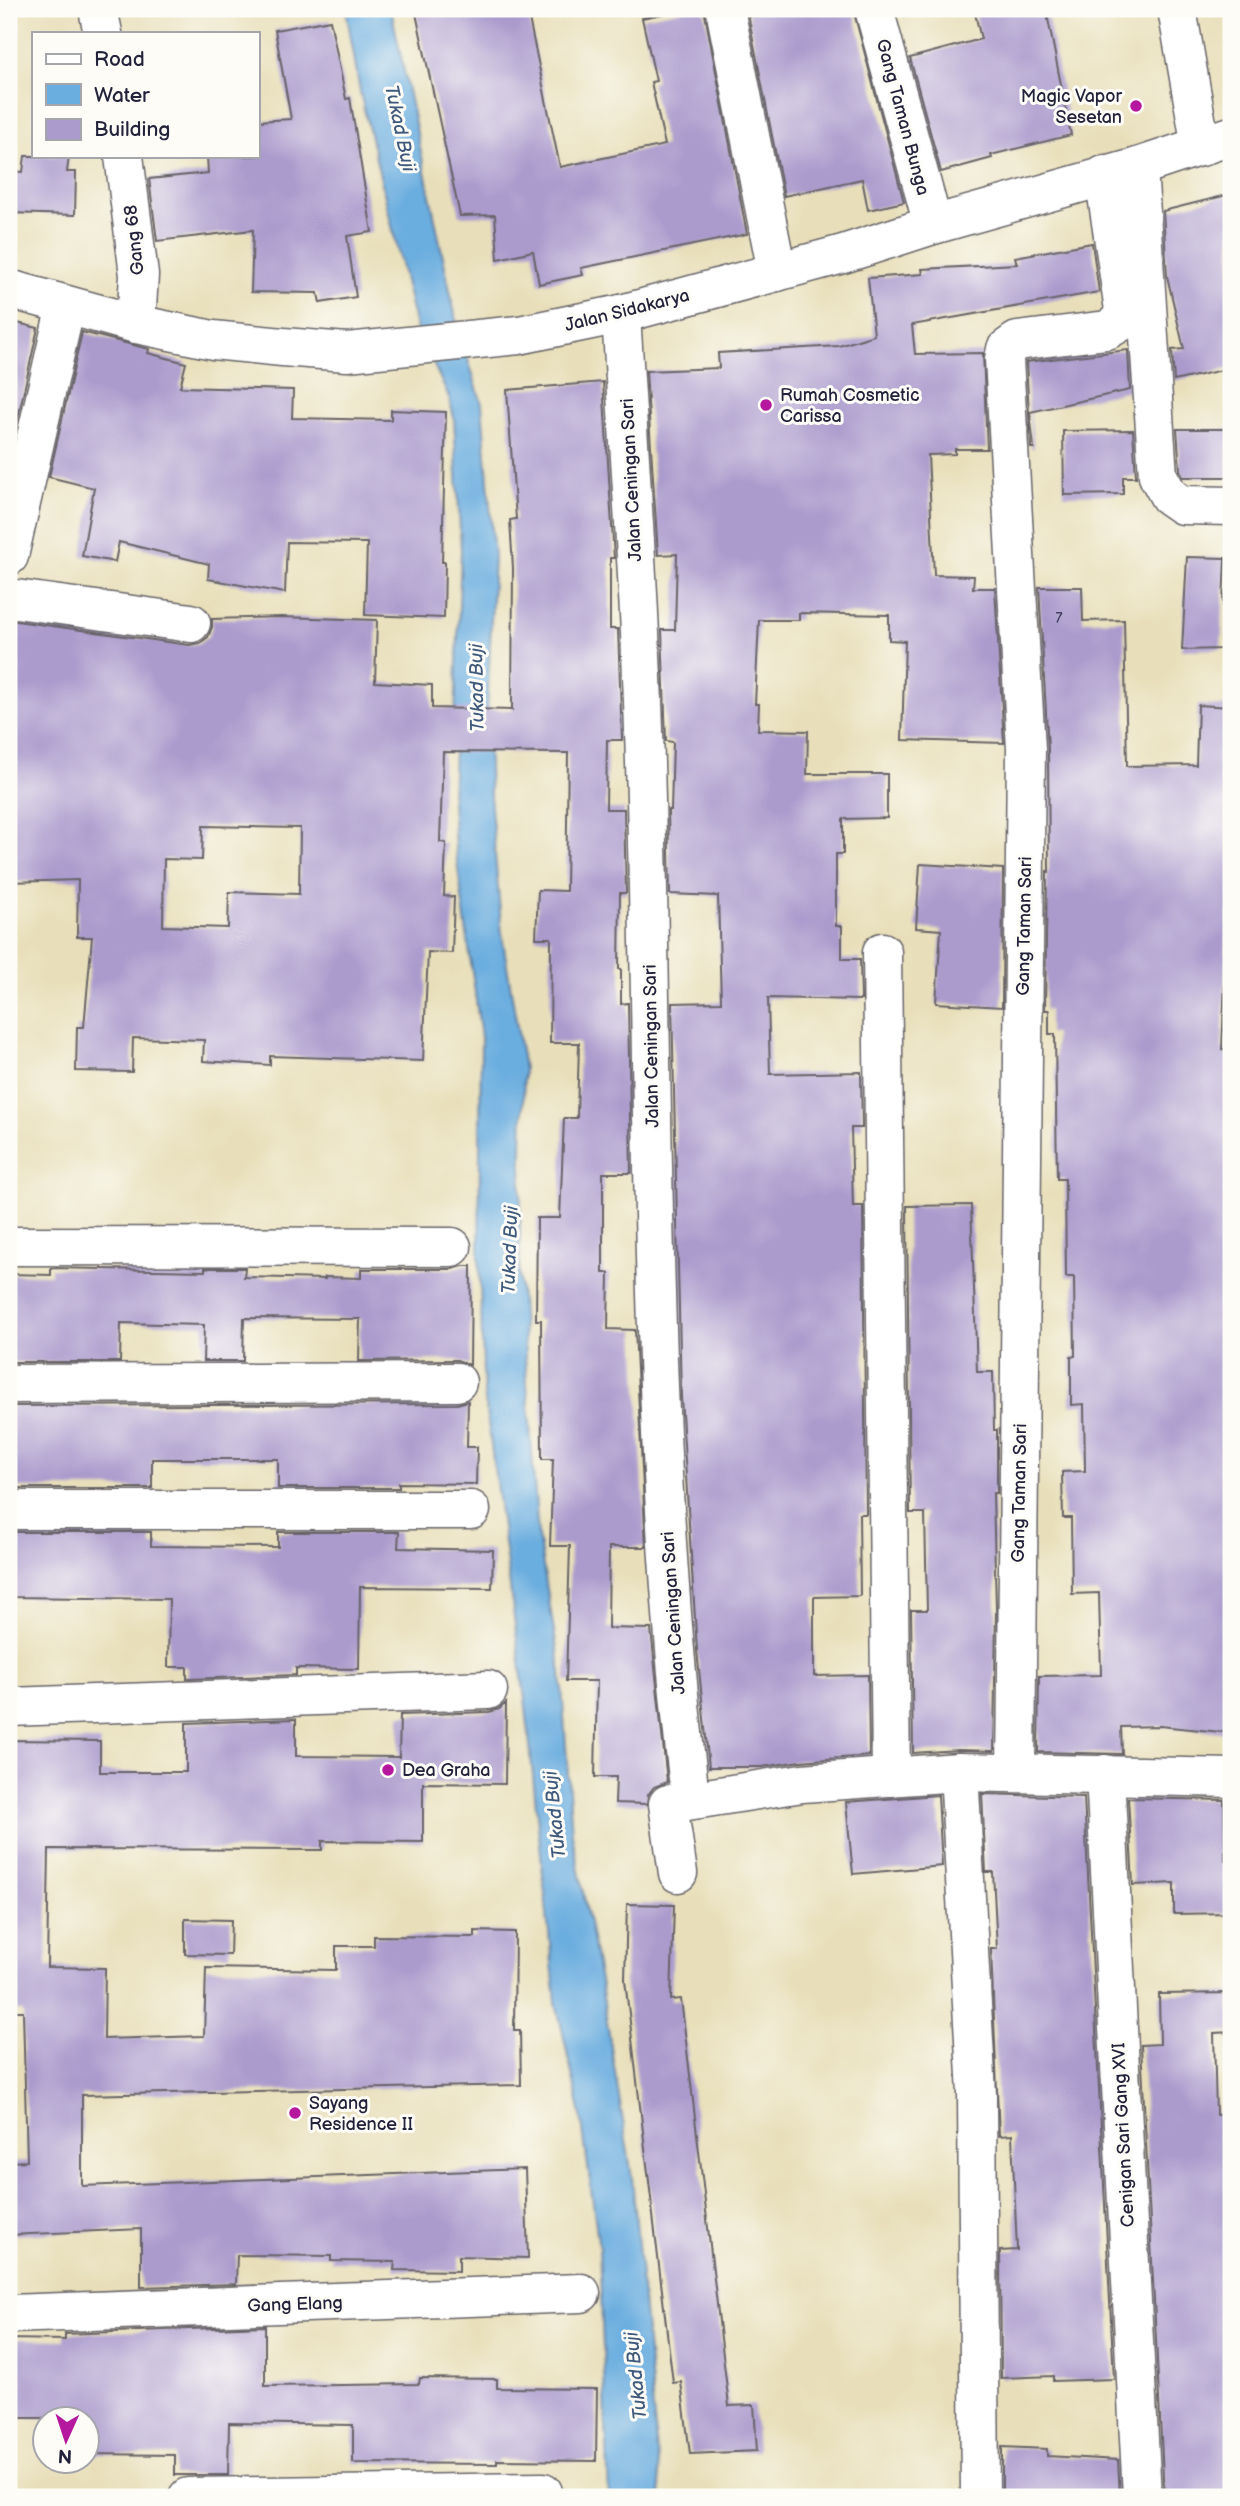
<svg xmlns="http://www.w3.org/2000/svg" width="1240" height="2506" viewBox="0 0 1240 2506" font-family="'Balsamiq Sans',sans-serif">
<style>
.water{fill:#6aaddf;stroke:#46688d;stroke-width:2}
.building{fill:#ab9bcd;fill-rule:evenodd}
.lines{fill:none;stroke-linecap:round;stroke-linejoin:round}
.street-casing{stroke:#676467;stroke-width:41}
.secondary-casing{stroke:#676467;stroke-width:41}
.street{stroke:#fff;stroke-width:38}
.secondary{stroke:#fff;stroke-width:38}
.poi-dot{fill:#b5179e;stroke:#fdfcf7;stroke-width:2.5}
.labels{text-anchor:middle;stroke-width:6;stroke-linejoin:round;paint-order:stroke}
.number-label{font-size:14px;fill:#444060}
.poi-label{font-size:18px;fill:#22223b;stroke:#fdfcf7;text-anchor:start}
.street-label{font-size:18px;fill:#22223b;stroke:#fdfcf7}
.water-label{font-size:19px;font-style:italic;fill:#3f5a7d;stroke:#fdfcf7}
</style>
<rect width="100%" height="100%" fill="#fdfcf7"/>
<filter id="ink" filterUnits="userSpaceOnUse"><feTurbulence type="fractalNoise" baseFrequency=".0143" numOctaves="2"/><feDisplacementMap in="SourceGraphic" scale="14" xChannelSelector="R" yChannelSelector="G"/><feConvolveMatrix kernelMatrix="1 2 1 2 8 2 1 2 1" color-interpolation-filters="sRGB"/></filter>
<filter id="wash" filterUnits="userSpaceOnUse"><feTurbulence type="fractalNoise" baseFrequency=".00686" numOctaves="4" result="noise"/><feDisplacementMap in="SourceGraphic" scale="28" xChannelSelector="R" yChannelSelector="G"/><feGaussianBlur stdDeviation="1.57" result="paint"/><feColorMatrix in="noise" values="0 0 0 0 0 0 0 0 0 0 0 0 0 0 0 0 0 1.4 0 .05"/><feComposite in="paint" operator="in"/></filter>
<g filter="url(#wash)">
<rect width="100%" height="100%" fill="#e8dfba"/>
<!-- water -->
<polygon class="water" points="346,9 391,9 457,324 482,404 494,556 487,713 490,795 502,935 524,1069 519,1272 538,1536 561,1672 572,1834 602,1991 632,2177 661,2497 609,2497 599,2248 581,2115 556,2002 526,1707 484,1393 479,1257 481,1037 455,847 452,803 461,550 454,418 449,397 416,327 360,92"/>
<g id="blocks">
<!-- building -->
<g class="building">
<polygon points="415,9 527,9 560,167 665,145 651,82 656,81 642,18 688,9 704,9 747,234 581,268 583,275 539,284 533,251 498,259 495,215 460,216"/>
<polygon points="747,9 853,9 904,202 868,210 862,179 784,196"/>
<polygon points="974,9 1046,9 1071,135 991,155 992,158 941,172 910,58 981,39"/>
<polygon points="330,20 346,99 350,98 372,232 347,236 356,297 320,303 318,293 251,292 253,230 157,241 149,179 208,173 207,156 257,156 257,121 291,119 275,30"/>
<polygon points="25,156 69,156 67,172 76,172 75,215 9,213 9,171 23,172"/>
<polygon points="1231,194 1231,368 1174,381 1172,350 1184,349 1167,276 1163,211"/>
<polygon points="1092,243 1099,292 912,325 915,354 983,353 987,449 955,449 955,454 928,455 934,575 974,576 973,588 995,588 1004,743 902,740 905,641 889,640 889,615 799,613 799,620 759,620 755,704 759,704 758,730 808,731 807,774 887,774 887,818 843,819 843,854 836,854 836,926 842,926 842,959 860,959 861,1000 768,998 770,1074 861,1072 862,1128 851,1128 853,1206 863,1206 866,1514 859,1514 860,1596 814,1597 814,1676 868,1675 869,1756 800,1761 762,1767 709,1767 697,1650 681,1397 672,1003 721,1002 718,896 670,894 668,810 671,810 673,742 666,741 662,630 675,630 677,554 658,555 646,371 719,368 718,353 839,346 874,335 868,278 923,274 922,269 1017,264 1015,257"/>
<polygon points="9,321 38,328 9,458"/>
<polygon points="82,332 149,349 148,353 186,363 180,387 293,390 292,418 391,420 391,410 446,412 442,562 445,562 444,618 365,615 367,543 287,542 285,593 208,579 209,564 119,542 115,562 82,556 94,488 49,477"/>
<polygon points="1128,350 1130,390 1030,412 1034,448 1031,448 1026,362"/>
<path d="M603,382l11,176h-4v71h8l4,111h-15l-1,69h18l2,84h-6l-1,76h2v35l7,-1 3,170h-28v100h6l-1,56 27,1 11,217h-37l-1,81 43,1 16,153 -13,5 -6,8 -1,9 -32,-1 1,-26h-21l2,-96h-31l4,-135h-20l3,-87h-11l-1,-139h-5l1,-102h23l4,-100h13l2,-75h-29l1,-105h-15l2,-48 28,1 2,-138 -125,-1 -3,90 6,1 -2,53 10,1 -2,56 -24,-1 -5,109 -153,-5v9l-67,-4 1,-21 -71,-2 -1,34 -56,-1 1,-44h7l8,-90h-15l1,-57 -69,2v-262l180,25 11,-2 8,-6 4,-10v-8l69,-2 96,3 -2,62 57,3v23l80,2 1,-142 -3,-48 6,-1 -9,-129zM203,826l97,2 -1,66 -70,-2 -1,36 -65,-2 1,-67 38,1z"/>
<polygon points="1177,429 1231,429 1231,477 1183,477 1180,470"/>
<polygon points="1133,430 1136,477 1123,477 1123,494 1064,495 1063,431"/>
<polygon points="1187,557 1225,558 1221,649 1182,650"/>
<polygon points="1039,587 1082,587 1083,621 1124,620 1127,766 1196,765 1198,705 1231,707 1228,807 1231,808 1231,913 1228,913 1222,1049 1231,1050 1231,1733 1160,1726 1121,1727 1122,1754 1038,1752 1039,1676 1101,1675 1099,1593 1072,1594 1071,1518 1063,1518 1062,1472 1085,1471 1084,1404 1071,1405 1071,1357 1075,1356 1074,1277 1066,1277 1065,1179 1057,1179 1055,1034 1049,1034 1049,1010 1045,1010 1047,871 1049,872 1048,749"/>
<polygon points="920,864 1003,869 1002,1007 936,1003 941,930 916,928"/>
<polygon points="971,1205 977,1372 993,1372 994,1430 997,1430 997,1493 993,1493 996,1609 994,1751 958,1750 913,1753 911,1610 927,1610 925,1513 910,1513 907,1206"/>
<polygon points="463,1266 471,1266 470,1365 457,1360 359,1361 360,1319 244,1318 243,1361 203,1361 204,1325 121,1323 120,1362 9,1362 9,1274 51,1275 51,1268 205,1271 205,1268 245,1268 244,1277 325,1279 325,1277 361,1278 361,1269 452,1269"/>
<polygon points="468,1401 467,1447 477,1447 476,1484 399,1483 399,1488 278,1488 278,1459 152,1459 152,1488 9,1488 9,1406 457,1404"/>
<polygon points="9,1532 151,1532 151,1546 278,1547 278,1532 399,1532 398,1548 493,1550 492,1588 360,1587 359,1669 296,1668 296,1675 187,1679 187,1667 168,1667 169,1599 9,1597"/>
<polygon points="506,1703 505,1784 423,1783 423,1842 322,1841 322,1850 49,1849 47,1967 105,1968 104,2039 204,2036 206,1968 336,1970 336,1946 374,1946 374,1936 475,1937 475,1931 515,1932 514,2030 520,2030 521,2085 82,2095 82,2186 525,2169 528,2258 459,2256 459,2271 394,2270 395,2262 331,2261 331,2256 237,2255 236,2284 141,2287 141,2229 9,2235 9,2162 27,2161 23,2011 9,2011 9,1740 100,1741 100,1772 186,1772 186,1723 296,1719 296,1756 399,1757 400,1715 489,1712 499,1709"/>
<polygon points="982,1794 1084,1797 1114,2379 1053,2381 1053,2376 1001,2378 1000,2251 1017,2250 1012,2135 999,2136 991,1949 997,1949 993,1872 986,1872"/>
<polygon points="938,1795 942,1866 853,1874 846,1802"/>
<polygon points="1128,1798 1224,1800 1225,1861 1231,1861 1231,1913 1174,1914 1174,1883 1133,1885"/>
<polygon points="627,1904 674,1905 671,2000 681,1999 729,2406 754,2405 757,2451 690,2454 681,2382 673,2383 625,1980"/>
<polygon points="185,1919 231,1920 230,1955 185,1954"/>
<polygon points="1231,1993 1231,2032 1214,2033 1216,2115 1231,2114 1231,2497 1164,2497 1141,2045 1160,2044 1159,1994"/>
<polygon points="265,2326 265,2386 419,2384 420,2378 497,2379 497,2388 597,2389 596,2461 497,2460 497,2464 353,2463 353,2425 229,2423 228,2475 175,2475 175,2455 88,2454 88,2418 9,2418 9,2339 65,2340 65,2334"/>
<polygon points="1002,2447 1047,2449 1047,2456 1118,2460 1120,2497 1002,2497"/>
</g>
</g>
</g>
<g filter="url(#ink)">
<use href="#blocks" fill-opacity="0" stroke="#676467" stroke-width="2"/>
<g class="lines">
<!-- street casing -->
<g class="street-casing">
<g id="street">
<polyline points="98,9 103,33"/>
<polyline points="725,9 777,272"/>
<polyline points="874,9 933,225"/>
<polyline points="1177,9 1201,147"/>
<polyline points="124,156 139,275 136,324"/>
<polyline points="1138,167 1158,476 1169,496 1182,505 1231,506"/>
<path d="M621,314c9,150 20,299 24,449 10,338 3,678 43,1015"/>
<polyline points="9,556 66,305"/>
<polyline points="9,598 191,623"/>
<polyline points="882,952 891,1777"/>
<polyline points="9,1246 452,1247"/>
<polyline points="9,1384 457,1382"/>
<polyline points="9,1510 471,1510"/>
<polyline points="9,1707 488,1690"/>
<polyline points="959,1772 977,2094 980,2497"/>
<polyline points="1016,1773 1026,749 1004,359 1006,349 1017,341 1107,330 1119,323 1124,310 1104,175"/>
<polyline points="1105,1774 1142,2497"/>
<polyline points="678,1873 668,1804 802,1783 959,1772 1231,1778"/>
<polyline points="9,2314 581,2293"/>
<polyline points="188,2497 543,2492"/>
</g>
</g>
<!-- secondary casing -->
<g class="secondary-casing">
<polyline id="secondary" points="9,289 136,324 213,340 283,347 347,352 519,335 621,314 843,254 933,225 1138,167 1231,136"/>
</g>
<!-- street -->
<use href="#street" class="street"/>
<!-- secondary -->
<use href="#secondary" class="secondary"/>
</g>
</g>
<!-- markers -->
<g class="poi-dot">
<circle cx="1136" cy="106" r="7"/>
<circle cx="766" cy="405" r="7"/>
<circle cx="388" cy="1770" r="7"/>
<circle cx="295" cy="2113" r="7"/>
</g>
<g class="labels">
<!-- number labels -->
<g class="number-label">
<text x="1059" y="623">7</text>
</g>
<!-- poi labels -->
<g class="poi-label">
<text x="1122" y="102" text-anchor="end">Magic Vapor<tspan x="1122" dy="21">Sesetan</tspan></text>
<text x="780" y="401">Rumah Cosmetic<tspan x="780" dy="21">Carissa</tspan></text>
<text x="402" y="1776">Dea Graha</text>
<text x="309" y="2109">Sayang<tspan x="309" dy="21">Residence II</tspan></text>
</g>
<!-- street labels -->
<g class="street-label">
<text transform="translate(903 117) rotate(75)" y="6">Gang Taman Bunga</text>
<text transform="translate(134 240) rotate(-96)" y="6">Gang 68</text>
<text transform="translate(627 310) rotate(-14)" y="6">Jalan Sidakarya</text>
<text transform="translate(631 480) rotate(-93)" y="6">Jalan Ceningan Sari</text>
<text transform="translate(1024 926) rotate(-89)" y="6">Gang Taman Sari</text>
<text transform="translate(651 1046) rotate(-91)" y="6">Jalan Ceningan Sari</text>
<text transform="translate(1019 1493) rotate(-89)" y="6">Gang Taman Sari</text>
<text transform="translate(673 1613) rotate(-94)" y="6">Jalan Ceningan Sari</text>
<text transform="translate(1123 2135) rotate(-93)" y="6">Cenigan Sari Gang XVI</text>
<text transform="translate(295 2304) rotate(-2)" y="6">Gang Elang</text>
</g>
<!-- water labels -->
<g class="water-label">
<text transform="translate(401 128) rotate(78)" y="7">Tukad Buji</text>
<text transform="translate(476 688) rotate(-91)" y="7">Tukad Buji</text>
<text transform="translate(509 1250) rotate(-88)" y="7">Tukad Buji</text>
<text transform="translate(554 1815) rotate(-96)" y="7">Tukad Buji</text>
<text transform="translate(635 2376) rotate(-96)" y="7">Tukad Buji</text>
</g>
</g>
<!-- margin -->
<rect width="1240" height="2506" fill="none" stroke="#fdfcf7" stroke-width="35"/>
<!-- legend -->
<rect x="32" y="32" width="228" height="126" fill="#fdfcf7" stroke="#a5a5ac" stroke-width="2"/>
<rect x="46" y="54" width="35" height="10" fill="#ffffff" stroke="#a5a5ac" stroke-width="2"/>
<text x="94" y="66" font-size="21" fill="#22223b">Road</text>
<rect x="46" y="84" width="35" height="21" fill="#6aaddf" stroke="#a5a5ac" stroke-width="2"/>
<text x="94" y="102" font-size="21" fill="#22223b">Water</text>
<rect x="46" y="119" width="35" height="21" fill="#ab9bcd" stroke="#a5a5ac" stroke-width="2"/>
<text x="94" y="136" font-size="21" fill="#22223b">Building</text>
<!-- north arrow -->
<g transform="translate(66 2440) rotate(183)"><circle r="33" fill="#fdfcf7" stroke="#a5a5ac" stroke-width="2"/>
<path d="M0-5L12 26L0 18L-12 26Z" fill="#b5179e"/>
<text y="-10" font-size="19" font-weight="bold" text-anchor="middle" fill="#22223b">N</text>
</g>
</svg>
